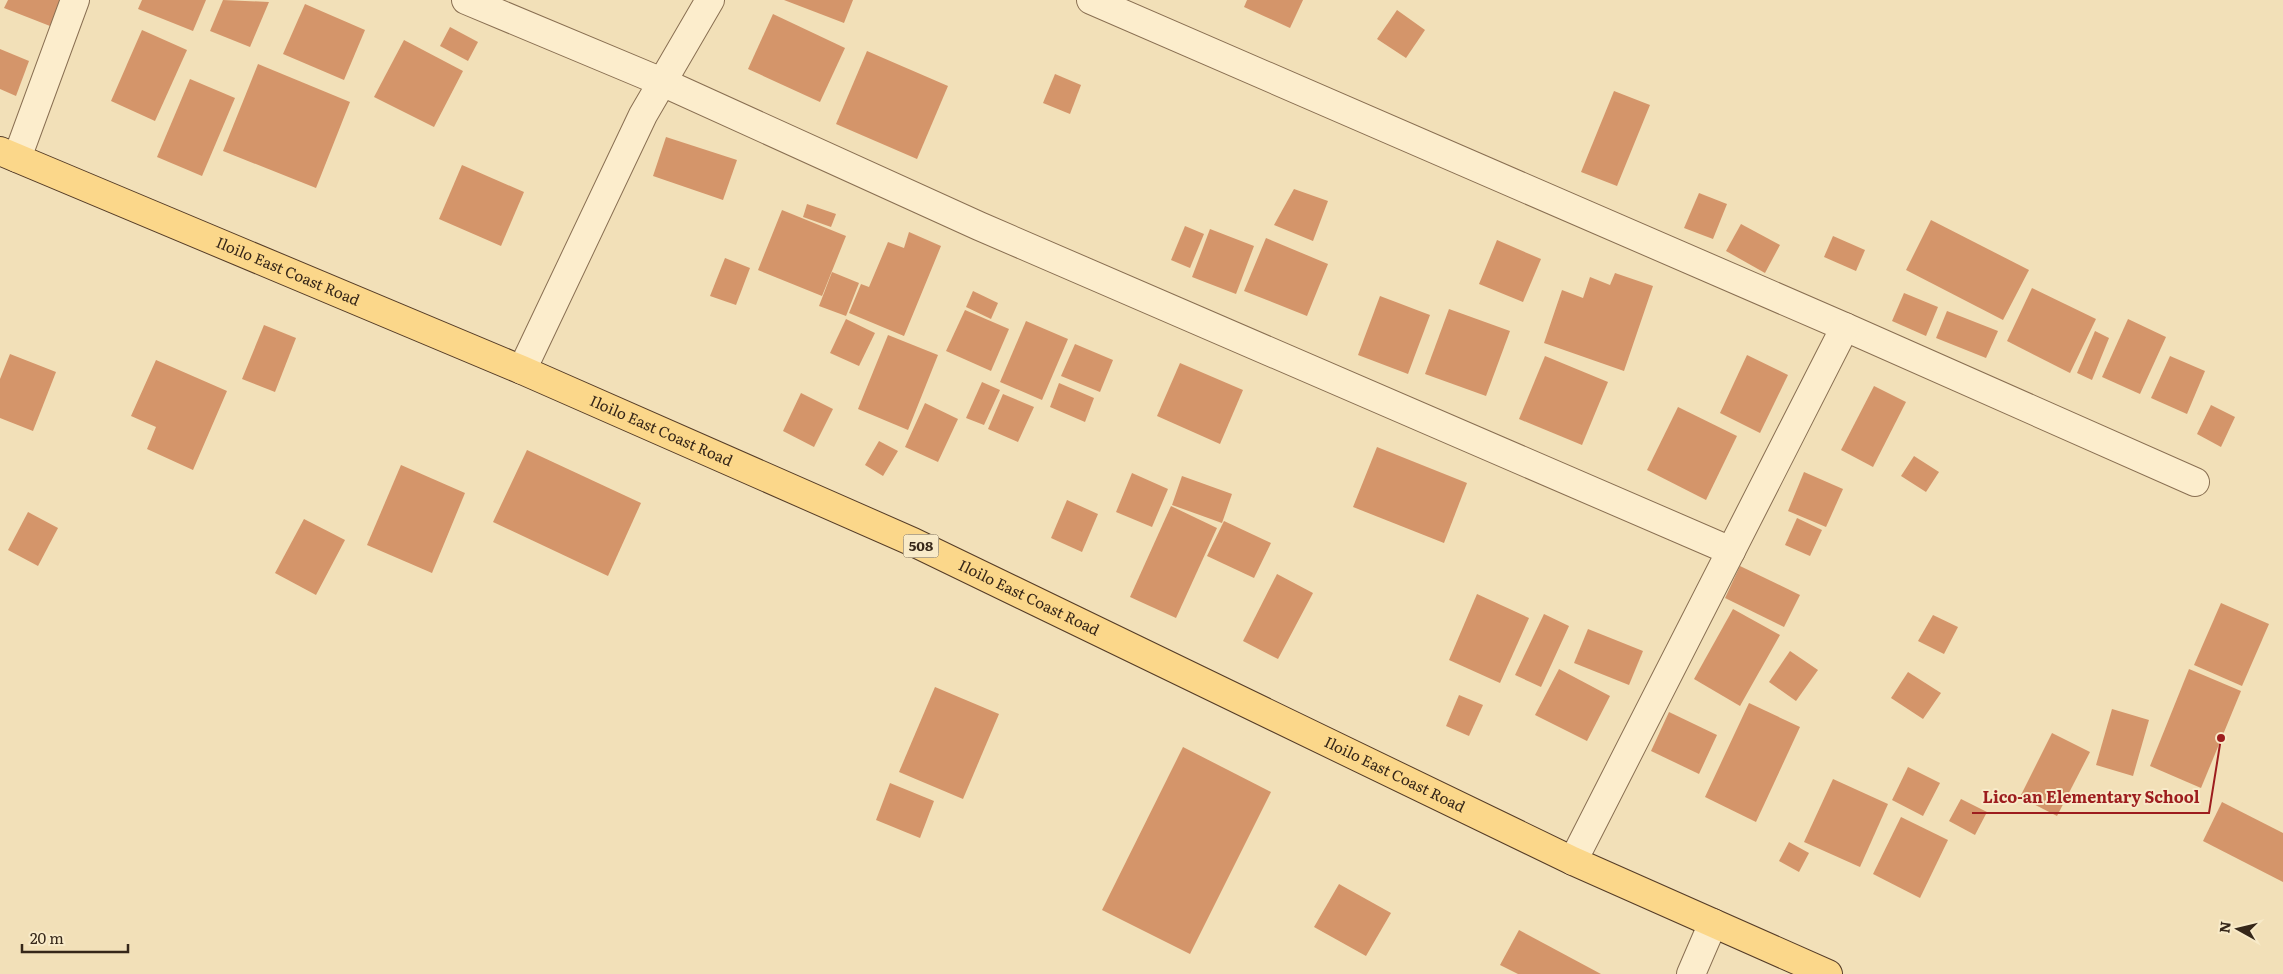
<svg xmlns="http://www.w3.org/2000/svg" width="2283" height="974" viewBox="0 0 2283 974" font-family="Literata,serif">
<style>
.building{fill:#d4956a}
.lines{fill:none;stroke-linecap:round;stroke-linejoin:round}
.minor-casing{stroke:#896f52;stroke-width:30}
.major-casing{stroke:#553c27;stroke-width:30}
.minor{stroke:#fcedcc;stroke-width:28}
.major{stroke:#fbd78a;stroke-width:28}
.labels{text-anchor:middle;stroke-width:4;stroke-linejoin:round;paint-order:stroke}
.shield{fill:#f8eac8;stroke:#70624e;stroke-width:1}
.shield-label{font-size:14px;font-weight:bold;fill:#362719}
.street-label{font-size:15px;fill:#362719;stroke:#f8eac8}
.leader{fill:none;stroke:#9d1d1e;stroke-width:2}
.callout-dot{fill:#9d1d1e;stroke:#f8eac8;stroke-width:2}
.callout-label{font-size:16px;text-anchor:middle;font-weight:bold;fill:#9d1d1e;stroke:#f8eac8;stroke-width:4;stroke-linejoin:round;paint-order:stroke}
</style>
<rect width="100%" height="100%" fill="#f2e0b8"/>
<!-- building -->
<g class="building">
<polygon points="8,0 61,0 50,26 4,8"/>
<polygon points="142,0 206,0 193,31 138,9"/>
<polygon points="223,0 269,2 250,47 210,31"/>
<polygon points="784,0 853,0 844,23"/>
<polygon points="1247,0 1303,0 1290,28 1244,7"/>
<polygon points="305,4 365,30 344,80 283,54"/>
<polygon points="1397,10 1425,30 1406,58 1377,39"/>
<polygon points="773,14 845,48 820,102 748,69"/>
<polygon points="450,27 478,42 468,61 440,46"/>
<polygon points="142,30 187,50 155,121 111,101"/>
<polygon points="404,40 463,71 434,127 374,97"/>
<polygon points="0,49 29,61 16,96 0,89"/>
<polygon points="867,51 948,86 917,159 836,124"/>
<polygon points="258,64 350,102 316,188 223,151"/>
<polygon points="1055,74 1081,85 1070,114 1043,103"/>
<polygon points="190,79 235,98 202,176 157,157"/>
<polygon points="1614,91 1650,105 1617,186 1581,172"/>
<polygon points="666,137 737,160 723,200 653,176"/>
<polygon points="462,165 524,192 501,246 439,219"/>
<polygon points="1294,189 1328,201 1313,241 1274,225"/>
<polygon points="1699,193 1727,204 1713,239 1684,228"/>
<polygon points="807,204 836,214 831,227 803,217"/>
<polygon points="782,210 846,236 822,296 758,270"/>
<polygon points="1931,220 2029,270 2003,320 1906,270"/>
<polygon points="1741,224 1780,245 1765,273 1726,251"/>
<polygon points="1185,226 1204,234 1190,268 1171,260"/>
<polygon points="1210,229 1254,246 1236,294 1192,277"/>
<polygon points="909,232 941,246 904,336 849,313 861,284 869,287 888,242 904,248"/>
<polygon points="1833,236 1865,250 1856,271 1824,257"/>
<polygon points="1266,238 1328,264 1307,316 1244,291"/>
<polygon points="1497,240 1541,259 1523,302 1479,284"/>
<polygon points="725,258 750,268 736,305 710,296"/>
<polygon points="832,272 859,283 846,316 819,306"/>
<polygon points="1615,273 1653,286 1624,371 1544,343 1562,290 1583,298 1590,277 1610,285"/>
<polygon points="2032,288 2096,319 2070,373 2007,341"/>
<polygon points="973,291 998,303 991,319 966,307"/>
<polygon points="1904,293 1938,307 1926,336 1892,321"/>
<polygon points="1380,296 1430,315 1408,374 1358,355"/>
<polygon points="1449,309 1510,331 1486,396 1425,374"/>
<polygon points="965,310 1009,329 991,371 946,351"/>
<polygon points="1947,311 1998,331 1986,358 1936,338"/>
<polygon points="846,319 875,333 859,366 830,353"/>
<polygon points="2128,319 2166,337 2140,394 2102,377"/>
<polygon points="1026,321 1068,339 1042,400 1000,382"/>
<polygon points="264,325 296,338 275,392 242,379"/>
<polygon points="2095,331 2109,338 2092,380 2077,373"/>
<polygon points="888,335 938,355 908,430 858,409"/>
<polygon points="1075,344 1113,360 1100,392 1061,376"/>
<polygon points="10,354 56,372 33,431 0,418 0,379"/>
<polygon points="1747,355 1788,375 1760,433 1720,413"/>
<polygon points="1545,356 1608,382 1582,445 1519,419"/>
<polygon points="2170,356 2205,371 2187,414 2151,398"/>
<polygon points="156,360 227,391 193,470 147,449 156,427 131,416"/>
<polygon points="1180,363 1243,390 1220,444 1157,416"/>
<polygon points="982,382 1000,390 984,425 966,418"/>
<polygon points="1059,383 1094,398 1085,422 1050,407"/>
<polygon points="1874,386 1906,402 1873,467 1841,450"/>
<polygon points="801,393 833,409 814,447 783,431"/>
<polygon points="1003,394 1034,407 1018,442 988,429"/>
<polygon points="925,403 958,419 938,462 905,447"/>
<polygon points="2211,405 2235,417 2221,447 2197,434"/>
<polygon points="1678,407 1737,436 1706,500 1647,470"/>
<polygon points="879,441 898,451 883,476 865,465"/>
<polygon points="1377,447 1467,483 1444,543 1353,507"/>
<polygon points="527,450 641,503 608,576 493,522"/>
<polygon points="1914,456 1939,472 1926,492 1901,476"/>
<polygon points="401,465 465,493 432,573 367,545"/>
<polygon points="1804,472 1843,489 1826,527 1788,511"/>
<polygon points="1132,473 1168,489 1152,527 1116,512"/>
<polygon points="1182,476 1232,494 1222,523 1172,505"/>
<polygon points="1067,500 1098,514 1082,552 1051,538"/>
<polygon points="1171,506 1217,528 1176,618 1130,597"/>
<polygon points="28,512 58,528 38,566 8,550"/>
<polygon points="1797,518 1822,530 1810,556 1785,545"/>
<polygon points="304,519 345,540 316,595 275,573"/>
<polygon points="1224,521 1271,543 1254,578 1207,556"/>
<polygon points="1740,566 1800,595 1784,627 1725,598"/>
<polygon points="1277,574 1313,593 1278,659 1243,641"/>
<polygon points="1477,594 1529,618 1500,683 1449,660"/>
<polygon points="2221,603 2269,624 2242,686 2194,665"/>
<polygon points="1733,609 1780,635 1740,706 1694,679"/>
<polygon points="1544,614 1569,626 1541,687 1515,675"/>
<polygon points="1933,615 1958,627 1944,654 1918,641"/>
<polygon points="1588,629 1643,651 1629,685 1574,663"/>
<polygon points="1790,651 1818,670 1796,701 1769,682"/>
<polygon points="1559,669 1610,696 1587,741 1535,715"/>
<polygon points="2189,669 2241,691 2201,788 2150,766"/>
<polygon points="1908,672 1941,693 1923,719 1891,698"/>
<polygon points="935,687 999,714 963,799 899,772"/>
<polygon points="1459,695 1483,705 1469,736 1446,726"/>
<polygon points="1749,703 1800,727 1756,822 1705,797"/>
<polygon points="2112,709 2149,720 2133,776 2096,765"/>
<polygon points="1669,712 1717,735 1699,774 1651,751"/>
<polygon points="2052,733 2090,752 2057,816 2020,797"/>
<polygon points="1183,747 1271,792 1190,954 1102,910"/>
<polygon points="1908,767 1940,783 1923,816 1892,800"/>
<polygon points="1833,779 1888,804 1860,867 1804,842"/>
<polygon points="890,783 934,801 920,838 876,820"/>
<polygon points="1961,799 1987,812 1975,835 1949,821"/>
<polygon points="2222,802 2283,833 2283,882 2203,841"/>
<polygon points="1901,817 1948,840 1920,898 1873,874"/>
<polygon points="1789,842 1809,853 1799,872 1779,861"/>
<polygon points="1339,884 1391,913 1366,956 1314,927"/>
<polygon points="1519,930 1601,974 1518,974 1500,965"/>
</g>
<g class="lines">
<!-- minor casing -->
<g class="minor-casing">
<g id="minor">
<polyline points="466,0 662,82 979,226 1731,551"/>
<polyline points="1091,0 1845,327 2195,482"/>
<polyline points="17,158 75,0"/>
<polyline points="522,370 643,115 710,0"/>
<polyline points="1573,861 1845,327"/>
<polyline points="1691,974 1713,923"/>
</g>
</g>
<!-- major casing -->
<g class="major-casing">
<g id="major">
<path id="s1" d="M0,151l522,219 391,172 660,319 255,113"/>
</g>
</g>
<!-- minor -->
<use href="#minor" class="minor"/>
<!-- major -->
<use href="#major" class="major"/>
</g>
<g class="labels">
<!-- shield labels -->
<rect class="shield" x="903.5" y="534.5" width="35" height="23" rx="4"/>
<g class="shield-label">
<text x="921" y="551">508</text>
</g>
<!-- street labels -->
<g class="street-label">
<text dy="5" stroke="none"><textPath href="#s1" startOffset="312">Iloilo East Coast Road</textPath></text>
<text dy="5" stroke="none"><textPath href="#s1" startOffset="718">Iloilo East Coast Road</textPath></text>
<text dy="5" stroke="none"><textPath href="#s1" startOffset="1122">Iloilo East Coast Road</textPath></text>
<text dy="5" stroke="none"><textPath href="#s1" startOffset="1528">Iloilo East Coast Road</textPath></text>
</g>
</g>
<!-- callouts -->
<path class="leader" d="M2221 738L2209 813H1972"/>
<circle class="callout-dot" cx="2221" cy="738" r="5"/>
<g class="callout-label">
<text x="2091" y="803">Lico-an Elementary School</text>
</g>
<!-- north arrow -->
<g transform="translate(2238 929) rotate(278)" stroke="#f8eac8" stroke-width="4" paint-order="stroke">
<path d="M0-4L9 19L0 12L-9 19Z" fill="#362719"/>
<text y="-8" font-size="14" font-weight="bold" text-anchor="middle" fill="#362719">N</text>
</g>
<!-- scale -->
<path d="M22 944v8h106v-8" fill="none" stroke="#362719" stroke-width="2.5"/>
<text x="30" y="944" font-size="15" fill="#362719" stroke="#f8eac8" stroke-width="4" paint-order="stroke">20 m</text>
</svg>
